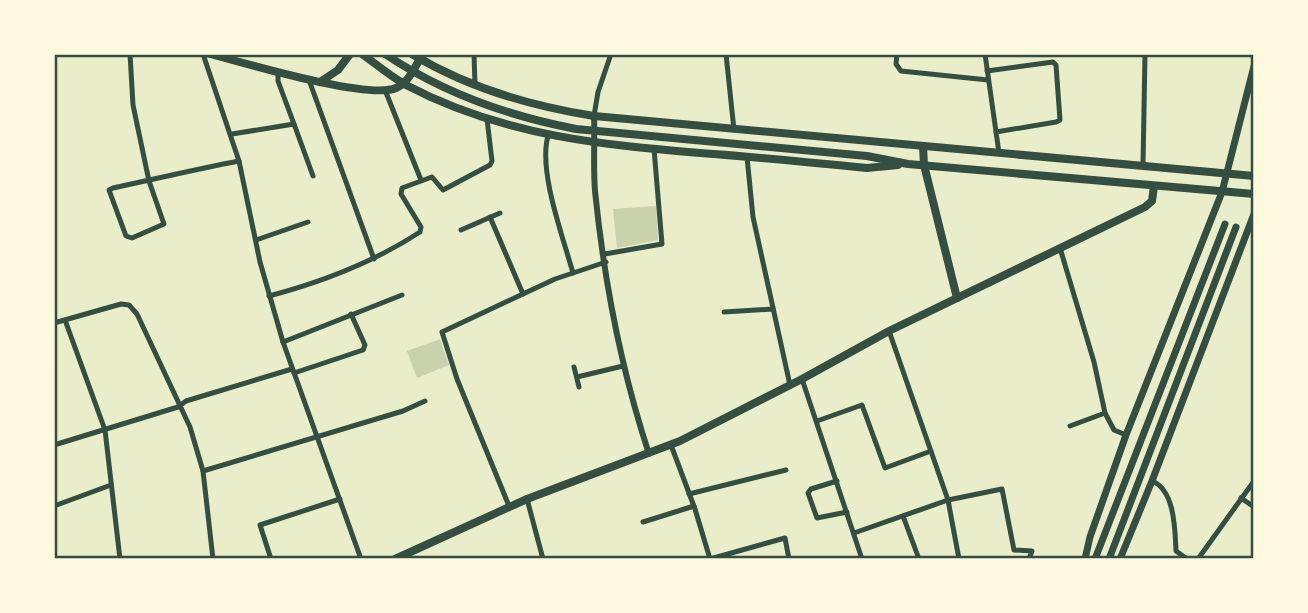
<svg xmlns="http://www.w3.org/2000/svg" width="1308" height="613" viewBox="0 0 1308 613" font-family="Roboto,sans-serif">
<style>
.green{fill:#cad2ad}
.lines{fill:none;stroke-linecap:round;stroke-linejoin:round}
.minor{stroke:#344e41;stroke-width:5}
.tertiary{stroke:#344e41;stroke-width:6}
.secondary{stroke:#344e41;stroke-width:7}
.primary{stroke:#344e41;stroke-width:8}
.neatline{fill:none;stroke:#344e41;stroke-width:2.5}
</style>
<rect width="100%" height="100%" fill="#e9edc9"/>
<!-- green -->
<g class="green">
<polygon points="656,206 658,240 617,248 613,209"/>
<polygon points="440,339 449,365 417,378 407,351"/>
</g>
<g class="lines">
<!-- minor -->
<g class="minor">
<path d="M130,54l3,51 16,76 15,43 -32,14 -6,-2 -17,-46 4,-2c42,-9 84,-19 126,-27"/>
<polyline points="203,54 239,161 260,262 283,342 361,559"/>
<polyline points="474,54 475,85"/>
<polyline points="726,54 734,130"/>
<polyline points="897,54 896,64 901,71 988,80"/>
<polyline points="985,54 999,153"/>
<polyline points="987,71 1053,62 1056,65 1060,120 1056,122 996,132"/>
<polyline points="309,80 374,259"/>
<polyline points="385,90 421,180"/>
<polyline points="594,116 598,92 611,54"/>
<polyline points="294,124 313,176"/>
<polyline points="232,134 294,124 278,81 278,72"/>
<path d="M548,136c-10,35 15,101 25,137"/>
<polyline points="747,157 753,217 790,385"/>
<polyline points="1143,165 1145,54"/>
<polyline points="490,217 523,294"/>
<polyline points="461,230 500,213"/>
<polyline points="256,240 308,222"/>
<polyline points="1060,248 1094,362 1105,413 1114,430 1126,435"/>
<polyline points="605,254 662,244 654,149"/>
<path d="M269,296c53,-14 105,-34 151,-64l1,-5 -20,-33 1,-6 30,-11 11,13 47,-25 2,-4 -5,-42"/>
<polyline points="724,312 773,309"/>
<polyline points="65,320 105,430 120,559"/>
<polyline points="54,323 121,304 129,305 137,314 190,427 203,471 213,559"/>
<polyline points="889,331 948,500 959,559"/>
<polyline points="283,342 402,295"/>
<polyline points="574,367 579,387"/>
<polyline points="294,373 363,350 365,345 351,314"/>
<polyline points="577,377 623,366"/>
<polyline points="802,379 862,559"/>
<polyline points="817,421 862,405 885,468 931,451"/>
<polyline points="1070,426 1105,413"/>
<polyline points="54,445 178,407 186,401 292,369"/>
<polyline points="671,445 695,509 710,559"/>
<polyline points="203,471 403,411 425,401"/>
<polyline points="837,481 811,489 808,493 817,518 847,512"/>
<path d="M1152,481c23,9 23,49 24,70l11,8"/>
<polyline points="689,494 786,470"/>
<polyline points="1241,498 1254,507"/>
<polyline points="527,499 543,559"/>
<polyline points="54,506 111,485"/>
<polyline points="509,506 457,379 442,332 555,279 606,262"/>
<polyline points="903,516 919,559"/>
<polyline points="643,522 694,506"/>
<polyline points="854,533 948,500 1002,489 1014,550 1032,551 1029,559"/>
<polyline points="271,559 260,525 340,499"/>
<polyline points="710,559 785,538 789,559"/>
<polyline points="1198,559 1254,481"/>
</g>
<!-- tertiary -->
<path class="tertiary" d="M594,116c1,25 -1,50 1,75 9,89 26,178 54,263"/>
<!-- secondary -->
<g class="secondary">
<polyline points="1085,559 1090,537 1126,435 1222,192 1254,66"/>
<polyline points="1095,559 1225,224"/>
<polyline points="1109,559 1236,227"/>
<polyline points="1120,559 1152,481 1254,214"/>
</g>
<!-- primary -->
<g class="primary">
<path d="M210,54c35,9 158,46 186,34 12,-5 17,-18 24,-29"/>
<path d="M362,54c14,10 28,22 44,31 99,52 198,60 308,69 51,4 102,9 153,14l31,-3"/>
<path d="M385,54c58,39 123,62 191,75l291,27 41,8 346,30"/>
<path d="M412,54c56,34 118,52 182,62l660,60"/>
<polyline points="320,82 338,70 350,54"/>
<polyline points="923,146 924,165 957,298"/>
<polyline points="395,559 527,499 680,441 802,379 889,331 1145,207 1152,201 1154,186"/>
</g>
</g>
<!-- border -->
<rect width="1308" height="613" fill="none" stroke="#fefae0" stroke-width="112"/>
<rect x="56" y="56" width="1196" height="501" class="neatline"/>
</svg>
